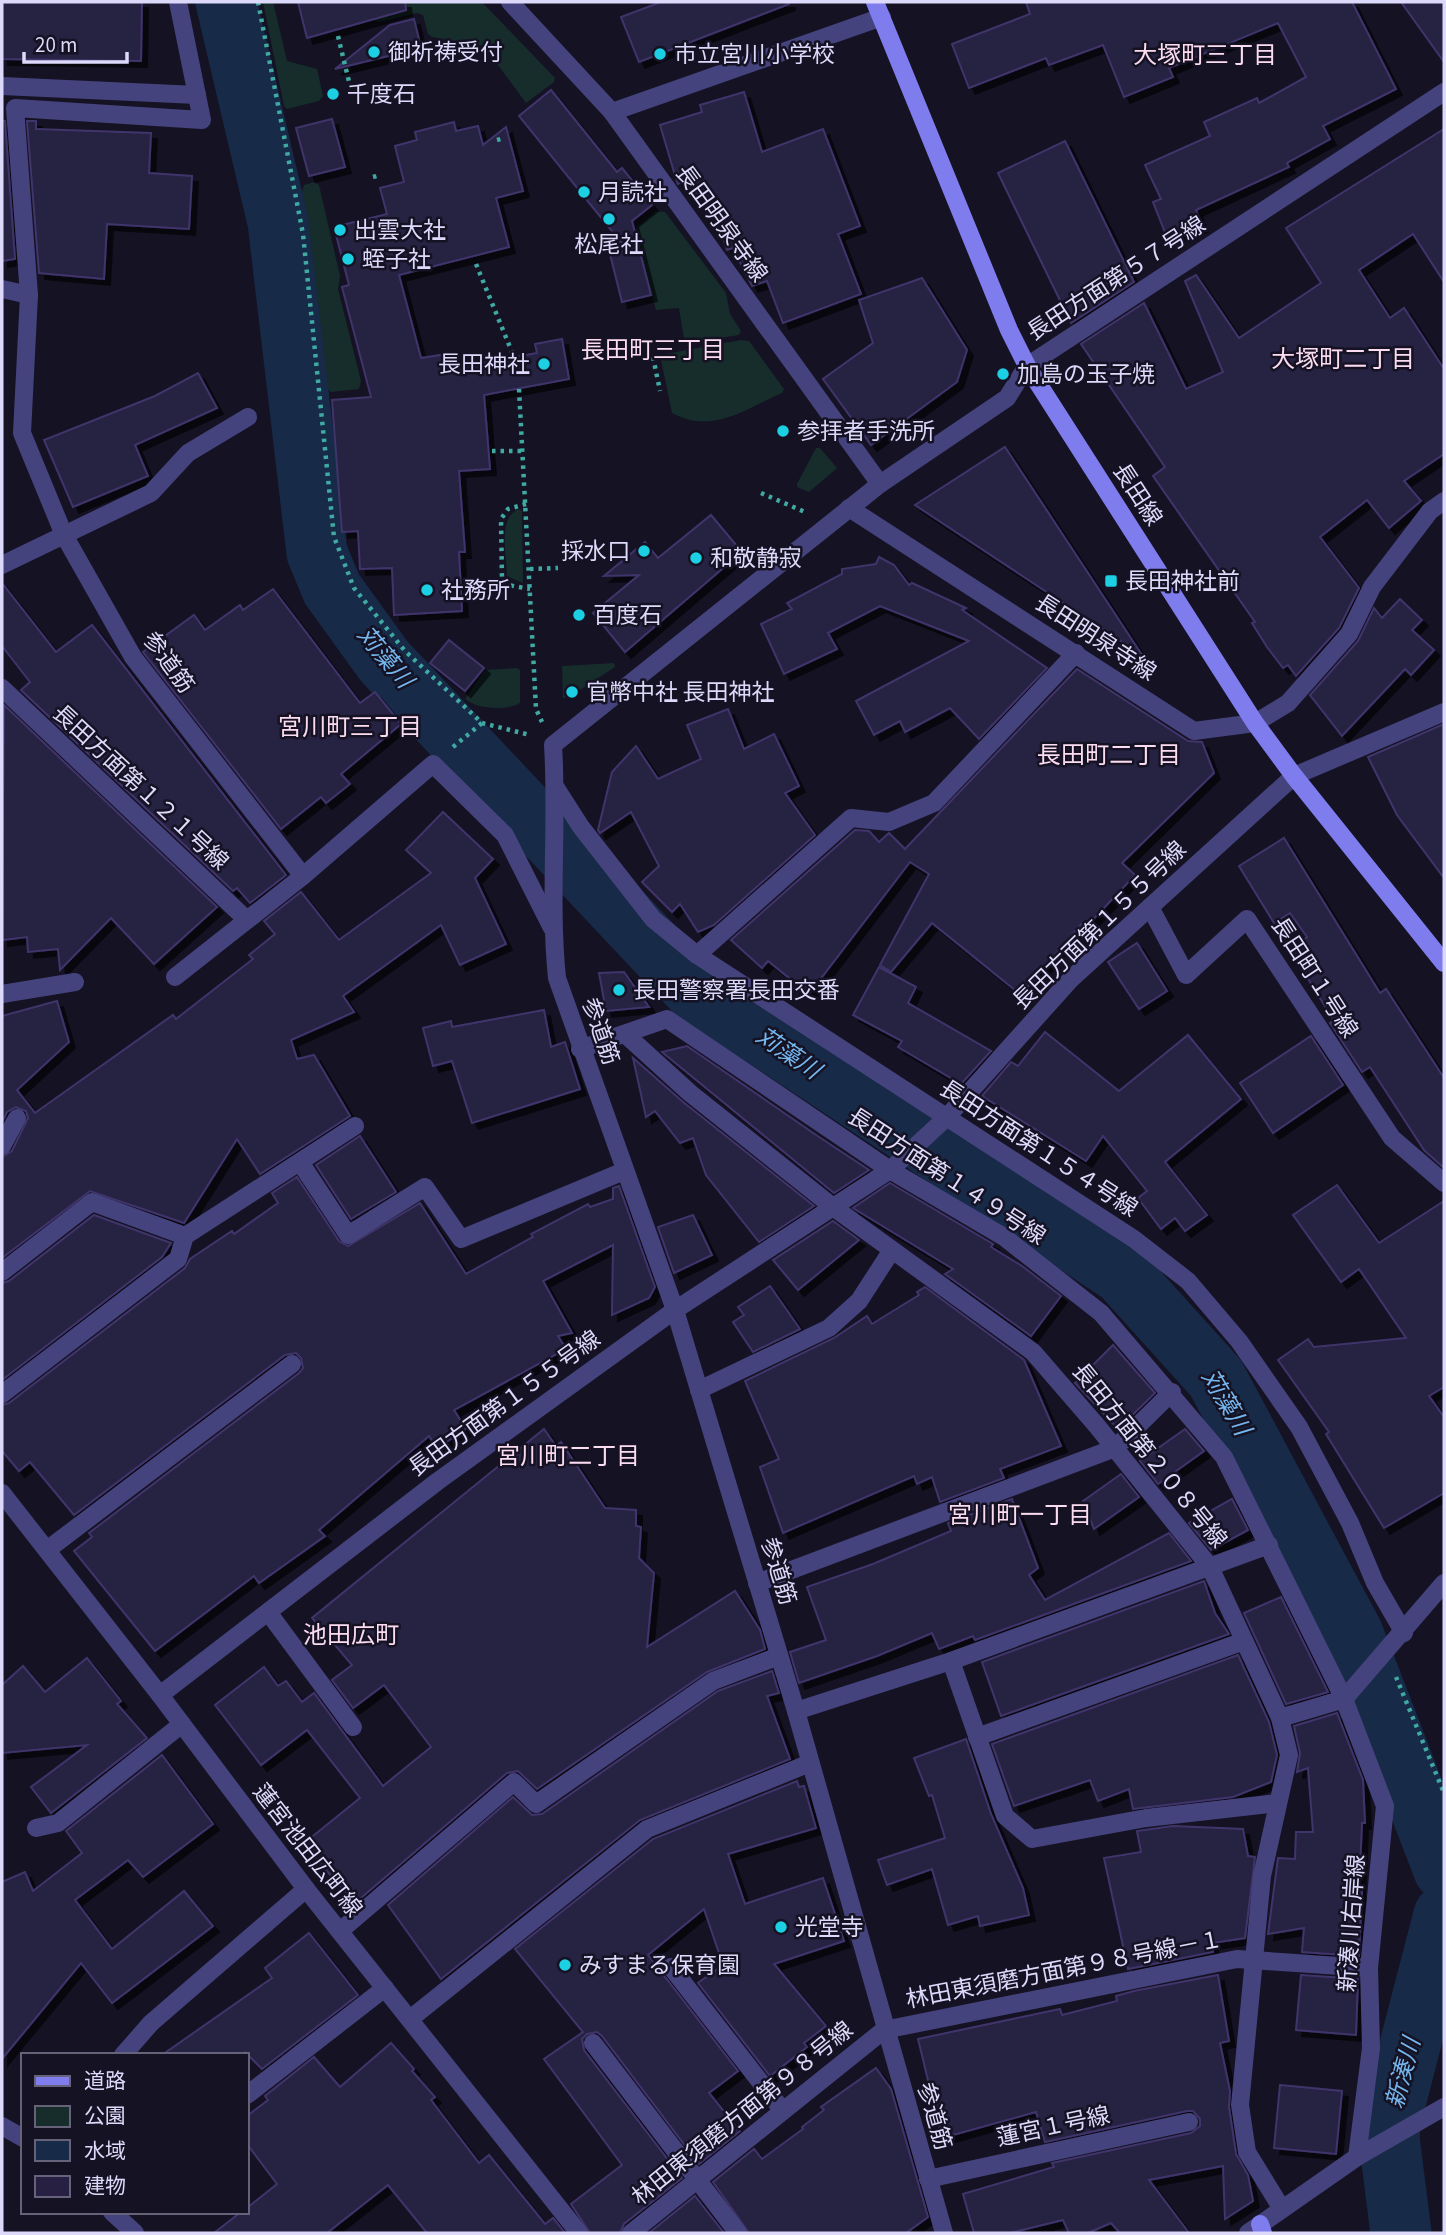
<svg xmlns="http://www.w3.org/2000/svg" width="1446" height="2235" viewBox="0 0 1446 2235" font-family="'Source Sans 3','Noto Sans JP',sans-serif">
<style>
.green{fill:#162d2c}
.water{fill:#172a48}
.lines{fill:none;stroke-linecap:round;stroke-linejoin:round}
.river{stroke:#172a48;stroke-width:61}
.building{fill:#272042;stroke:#40356b;stroke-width:2;filter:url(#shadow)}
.path{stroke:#3fa9a2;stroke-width:4.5;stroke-dasharray:3.5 5;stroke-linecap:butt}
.lane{stroke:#45437d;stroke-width:18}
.street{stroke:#45437d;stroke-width:18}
.secondary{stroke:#7f7cee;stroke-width:18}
.poi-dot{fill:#1dcfe2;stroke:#151224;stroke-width:2.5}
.labels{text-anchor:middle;stroke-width:5;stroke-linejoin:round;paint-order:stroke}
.poi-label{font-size:23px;fill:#ddd9fa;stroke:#151224;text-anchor:start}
.street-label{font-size:23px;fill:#ddd9fa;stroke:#151224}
.neighbourhood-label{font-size:24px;fill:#fadbef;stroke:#151224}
.water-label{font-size:24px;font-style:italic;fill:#74b6ed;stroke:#151224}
</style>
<defs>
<filter id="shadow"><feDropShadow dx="6" dy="6" stdDeviation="0" flood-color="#0009"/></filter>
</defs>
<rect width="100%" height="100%" fill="#151224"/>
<!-- green -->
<g class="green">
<polygon points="263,2 273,2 287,61 317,69 323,96 319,101 287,109 284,106"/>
<polygon points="368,2 482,2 555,78 554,82 526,103 484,46 432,37 428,34 423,15 417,13 379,22 373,20"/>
<polygon points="314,182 319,185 340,276 338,289 361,381 359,389 331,392 324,387 309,232 302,192 304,185"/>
<polygon points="656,211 665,212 726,293 730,314 741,331 739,335 689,343 684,339 679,308 656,310 636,232 636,228"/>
<path d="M741,340l8,1 35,48 -2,4c-37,16 -70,42 -110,20l-12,-58z"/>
<polygon points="816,448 820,448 837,468 809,492 797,487 797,484"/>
<path d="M519,509l3,2 1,72 -16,-7c0,-20 -10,-59 12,-67z"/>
<polygon points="614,663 615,667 580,690 579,697 563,698 562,666"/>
<path d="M517,668l3,2v33c-13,8 -44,6 -55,-4l20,-29z"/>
</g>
<!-- water -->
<polygon class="water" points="1444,1831 1444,1970 1435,2009 1416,2167 1420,2233 1387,2233 1393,2047 1430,1869"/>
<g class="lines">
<!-- river -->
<g class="river">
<polyline points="226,2 278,222 317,553 332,589 384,661 695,991 1122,1274 1216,1378 1353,1634 1444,1870"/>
<polyline points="1401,2233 1388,2130 1444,1915"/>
</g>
</g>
<!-- building -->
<g class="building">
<polygon points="2,2 142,2 141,61 2,59"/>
<polygon points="298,2 405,2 406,10 307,38"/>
<polygon points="661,2 789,2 789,4 639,62 621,17"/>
<polygon points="1026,2 1352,2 1396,89 1323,126 1330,139 1287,163 1289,167 1196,210 1202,226 1168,240 1153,202 1161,199 1145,165 1210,136 1204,122 1257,98 1259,103 1306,77 1278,23 1169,68 1173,77 1124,97 1103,45 1049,65 1046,58 969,88 952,44 1030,14"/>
<polygon points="1401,2 1444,2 1444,62"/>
<polygon points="414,19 421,48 335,69 390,25"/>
<polygon points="551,90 617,172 622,168 652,205 632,221 651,295 622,302 609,250 624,246 519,116"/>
<polygon points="744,92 762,152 823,129 860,226 838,234 861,294 783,323 767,281 752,286 733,248 727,250 711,203 706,205 702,191 689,195 685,179 678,184 677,182 660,125 702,112 700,105"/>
<polygon points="332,119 345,167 309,176 296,128"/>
<polygon points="2,121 5,121 15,259 2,261"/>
<polygon points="27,121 36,121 36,129 151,133 149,173 192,176 189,229 107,224 104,279 39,273"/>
<polygon points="454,122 456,131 478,126 483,145 506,127 523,191 496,198 509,247 399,275 421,358 447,354 450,369 537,353 535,344 562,339 569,379 484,395 490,469 459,471 465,552 459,552 462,611 394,615 392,568 360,569 358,531 342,532 332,400 371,397 342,287 349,285 334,227 387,214 380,188 404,182 395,146 417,140 415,132"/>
<polygon points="1444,129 1444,282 1413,234 1359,270 1390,318 1404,308 1444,369 1444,454 1404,481 1421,501 1389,528 1367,500 1320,537 1359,588 1339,628 1296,676 1288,665 1283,668 1267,647 1252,623 1255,622 1153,476 1165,467 1081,344 1144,303 1186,389 1223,372 1185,281 1196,275 1239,338 1321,283 1286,228"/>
<polygon points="1065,141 1134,282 1071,323 998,173"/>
<polygon points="922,278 967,350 957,382 871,445 823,379 873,343 859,300"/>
<polygon points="198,373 217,408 135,445 148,476 73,507 44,440 155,396"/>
<polygon points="1005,447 1142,655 915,505"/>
<polygon points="711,515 742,552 625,652 593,613 639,575 604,576 645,542 658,558"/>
<polygon points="879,557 894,565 909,585 912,583 966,608 962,610 1047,668 979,739 950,708 905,732 900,721 874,735 856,701 969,641 880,606 828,633 837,649 784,674 761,624 792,609 787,603 842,574 842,569 876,564"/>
<polygon points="2,583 56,652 92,625 286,875 250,903 237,888 233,891 21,690 30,682 2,646"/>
<polygon points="273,589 360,703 375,692 401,724 341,774 350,784 326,803 321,797 281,829 143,652 194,615 205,630 240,605 243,610"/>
<polygon points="1400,599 1422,620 1412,630 1434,650 1411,675 1405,669 1342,736 1310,695 1358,641 1374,608 1382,618"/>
<polygon points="449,640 484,668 465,691 430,663"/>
<polygon points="1077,669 1188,741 1202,742 1214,773 1122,863 1135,875 1086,927 1083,922 1021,995 932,923 891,972 880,965 929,874 910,862 809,994 768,961 762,968 731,940 855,830 869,831 879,842 889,833 905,849"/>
<polygon points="4,705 217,907 154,964 111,918 60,970 58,949 28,952 27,937 2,940"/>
<polygon points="728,709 744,749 774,734 799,786 785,793 815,835 714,925 698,932 680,904 672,912 642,882 659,866 631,812 600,833 598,830 612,772 636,746 658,779 701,759 687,725"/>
<polygon points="1444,724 1444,878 1397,815 1368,757"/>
<polygon points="443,812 493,859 475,878 506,944 460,965 441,925 343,996 354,1012 291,1040 297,1059 314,1055 350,1116 260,1174 237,1139 184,1223 90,1191 2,1258 2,1157 12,1151 28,1118 26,1111 16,1107 7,1112 2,1122 2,1016 57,1001 69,1042 17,1090 35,1113 173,1015 176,1019 253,959 249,955 275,934 264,921 301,892 339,940 431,873 406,850"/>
<polygon points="1284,838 1380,993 1386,989 1444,1078 1444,1168 1424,1150 1370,1067 1362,1072 1330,1023 1334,1021 1291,951 1307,937 1290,913 1274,923 1239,866"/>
<polygon points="1137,943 1167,991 1139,1009 1108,962"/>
<polygon points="879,967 916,987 908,1003 991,1051 961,1084 898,1047 902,1041 853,1015"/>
<polygon points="624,972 649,1007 606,1011 599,973"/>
<polygon points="544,1010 551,1047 565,1042 580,1089 472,1123 452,1061 433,1066 423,1028 451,1021 452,1027"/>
<polygon points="1045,1032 1119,1091 1188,1035 1241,1099 1165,1162 1207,1215 1185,1231 1175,1218 1161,1229 1138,1198 1147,1191 1103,1136 1086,1161 982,1096 1011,1062 1018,1066"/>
<polygon points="1311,1036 1343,1085 1273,1133 1240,1083"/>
<polygon points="687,1046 819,1137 869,1170 834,1193 662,1052"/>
<polygon points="633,1058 683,1102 814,1206 759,1242 706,1175 693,1138 680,1143 655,1111 646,1117"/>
<polygon points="360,1136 396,1192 351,1219 316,1165"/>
<polygon points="297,1177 339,1241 348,1246 420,1203 466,1274 533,1237 531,1234 588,1204 590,1207 613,1199 613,1188 619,1186 655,1287 649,1298 612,1315 613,1245 543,1281 572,1333 558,1336 566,1349 454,1410 466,1429 437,1448 429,1436 319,1530 325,1536 259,1583 254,1576 155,1651 74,1551 92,1537 89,1533 299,1373 303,1368 301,1358 296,1353 285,1355 74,1515 30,1462 19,1471 2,1451 2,1405 9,1403 185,1268 190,1259 232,1231 234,1234 278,1203 272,1193"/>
<polygon points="890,1183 993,1244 991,1247 1022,1266 1061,1296 1031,1336 945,1274 953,1269 853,1208"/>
<polygon points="1337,1185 1379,1243 1444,1201 1444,1387 1429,1396 1444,1417 1444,1493 1384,1528 1326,1434 1329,1432 1278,1360 1308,1339 1314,1347 1406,1338 1359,1269 1341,1282 1293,1215"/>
<polygon points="94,1215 171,1243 162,1257 2,1380 2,1283 9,1281"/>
<polygon points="693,1215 712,1255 674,1273 658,1227"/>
<polygon points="833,1221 859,1240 798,1290 773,1260"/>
<polygon points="770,1286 800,1329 753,1352 733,1322 744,1315 738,1307"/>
<polygon points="925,1287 1024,1360 1061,1446 1000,1469 1004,1478 940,1502 932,1477 917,1484 914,1476 783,1533 760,1467 779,1459 745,1381 834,1338 867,1316 872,1324 919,1295 917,1292"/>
<polygon points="1113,1345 1155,1393 1118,1429 1075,1383"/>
<polygon points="544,1429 556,1446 561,1442 605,1508 636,1510 636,1526 641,1527 639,1558 654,1573 647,1647 735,1591 760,1630 765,1649 707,1672 537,1789 518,1771 507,1773 355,1903 303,1844 360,1798 307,1730 261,1765 215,1705 264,1667 278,1686 286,1681 302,1702 314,1693 383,1786 431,1747 384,1685 353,1708 332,1680 352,1665 312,1618"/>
<polygon points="1185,1429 1204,1451 1158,1484 1140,1461"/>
<polygon points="1121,1474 1139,1497 1094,1529 1083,1501"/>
<polygon points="1012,1499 1038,1568 1029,1575 1045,1600 1169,1533 1191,1561 975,1640 973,1636 939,1649 932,1633 877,1656 799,1683 790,1652 826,1640 807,1587 873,1564 951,1531 948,1523"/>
<polygon points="1232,1499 1248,1530 1211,1550 1189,1523"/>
<polygon points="1204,1581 1215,1613 1229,1634 1001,1716 982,1662"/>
<polygon points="1281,1597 1328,1692 1286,1704 1244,1613"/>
<polygon points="1238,1655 1269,1722 1277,1755 1271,1782 1233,1797 1133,1809 1129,1789 1098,1801 1090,1780 1014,1806 992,1744"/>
<polygon points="87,1658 121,1701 117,1704 147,1738 51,1813 31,1787 87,1745 2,1753 2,1685 23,1666 45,1692"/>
<polygon points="772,1671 779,1693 767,1696 790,1759 640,1820 441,1979 388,1905 513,1797 532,1815 542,1814 718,1691"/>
<polygon points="1337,1713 1363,1780 1365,1823 1362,1823 1359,1892 1362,1892 1359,1956 1302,1952 1304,1928 1268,1934 1278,1858 1295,1859 1296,1832 1313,1832 1308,1768 1297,1772 1300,1753 1294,1726"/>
<polygon points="966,1739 991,1814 1023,1888 1029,1915 980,1926 978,1916 948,1925 932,1869 887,1885 878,1860 945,1838 932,1795 929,1796 914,1758"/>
<polygon points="162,1755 213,1824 143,1877 128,1860 75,1900 112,1949 184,1891 213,1926 112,2003 81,1963 2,2059 2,1882 25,1872 33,1891 82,1853 66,1831"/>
<polygon points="797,1781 799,1787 804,1786 816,1828 728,1854 745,1904 823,1878 844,1941 774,1964 826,2026 804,2043 807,2047 770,2076 698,1983 723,1965 704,1909 648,1955 738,2071 709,2093 740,2131 699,2164 602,2036 597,2032 587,2034 582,2039 584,2050 682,2178 624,2224 620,2233 590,2233 571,2204 622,2165 544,2059 583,2032 515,1949 653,1839"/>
<polygon points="1173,1826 1243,1829 1248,1856 1255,1857 1245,1938 1212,1943 1213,1952 1128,1969 1104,1858 1141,1852 1137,1831"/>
<polygon points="309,1933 358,1995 262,2069 245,2052 241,2055 162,2055 272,1978 265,1968"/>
<polygon points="1218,1975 1229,2041 1220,2043 1230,2091 1229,2107 1236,2154 1248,2175 1253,2201 1225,2219 1223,2166 1149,2180 1189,2233 1120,2233 1111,2223 1088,2233 1069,2233 1063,2220 1010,2233 974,2233 963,2194 1054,2167 1052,2163 1191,2133 1200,2126 1200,2119 1193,2111 1187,2111 1045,2142 1036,2112 942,2138 918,2039 1060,2009 1062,2015 1117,2001 1116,1996 1134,1991"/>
<polygon points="1301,1975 1358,1979 1356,2035 1296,2030"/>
<polygon points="391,2043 414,2069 412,2071 435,2097 431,2100 479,2163 489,2155 545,2224 553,2218 565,2233 427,2233 388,2185 327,2233 214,2233 241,2212 247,2212 247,2208 277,2184 247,2144 247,2116 268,2100 265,2096 314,2057 340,2087"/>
<polygon points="876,2068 891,2089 928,2217 906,2233 749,2233 713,2182 754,2149 762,2159 803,2129 802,2127 824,2110 821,2107"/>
<polygon points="1280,2085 1342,2091 1336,2154 1274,2148"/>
<polygon points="695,2196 724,2233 649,2233"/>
</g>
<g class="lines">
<!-- path -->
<g class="path">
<polyline points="258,2 303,234 334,537 354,588 405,651 482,723 530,735"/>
<polyline points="338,36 351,90"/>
<polyline points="497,140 504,138"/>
<polyline points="373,177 380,175"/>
<polyline points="476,264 514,357"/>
<polyline points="653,357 660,391"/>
<polyline points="519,389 536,709 542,722"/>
<polyline points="492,451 524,451"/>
<polyline points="761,493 805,512"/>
<polyline points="526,504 508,509 501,519 502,579 508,585 530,589"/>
<polyline points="530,569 558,568"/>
<polyline points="453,747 482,723"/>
<polyline points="1396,1677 1444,1793"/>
</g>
<!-- lane -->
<g class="lane">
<polyline points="2,86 197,95"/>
<polyline points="29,295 15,108 202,120 178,2"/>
<polyline points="1294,776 1444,712"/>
<polyline points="697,955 851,818 889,822 934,803 1076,653"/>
<polyline points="625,1034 690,1093 833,1207 1033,1352 1097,1426 1210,1567 1280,1718 1289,1755 1262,1876 1240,2105 1247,2152 1282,2209"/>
<polyline points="2,1146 17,1118"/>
<polyline points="2,1272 92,1202 185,1236"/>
<polyline points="699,1390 829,1328 859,1301 892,1250"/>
<polyline points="2,1394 178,1259 185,1236 355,1126"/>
<polyline points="47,1550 292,1364"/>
<polyline points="757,1583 1115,1448 1172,1392"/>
<polyline points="268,1612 353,1727"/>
<polyline points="951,1661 1005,1816 1032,1839 1146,1818 1278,1803"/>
<polyline points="1280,1718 1344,1699"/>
<polyline points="977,1737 1244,1641"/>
<polyline points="36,1828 58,1823 182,1724"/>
<polyline points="340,1931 514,1782 536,1804 713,1681 779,1656"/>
<polyline points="671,1967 783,2111"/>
<polyline points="410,2019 647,1829 810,1763"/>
<polyline points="593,2043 738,2233"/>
<polyline points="247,2095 385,1988"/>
<polyline points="928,2179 1189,2122"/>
</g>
<!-- street -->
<g class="street">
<polyline points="510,2 612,112 880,484"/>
<polyline points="612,112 882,17"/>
<polyline points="2,289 29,295 22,433 64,535 133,657 303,876 433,764 505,835 552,928"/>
<polyline points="849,508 1194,731 1255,723 1288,703 1349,634 1372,587 1430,511 1444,501"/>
<polyline points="2,565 151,493 188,453 248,417"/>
<polyline points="2,688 247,920"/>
<polyline points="556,788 581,827 653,919 697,955 1134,1239 1188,1281 1239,1341 1299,1427 1350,1523 1375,1583 1404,1633"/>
<polyline points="1150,907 1186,975 1247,919 1392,1138 1444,1183"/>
<polyline points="175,977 303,876"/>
<polyline points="2,994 75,982"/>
<polyline points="580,1049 667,1019 890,1170 1004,1237 1101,1313 1224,1457 1344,1699 1385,1806 1369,1968 1371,2048 1357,2157"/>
<polyline points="300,1162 348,1235 425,1187 461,1239 624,1171"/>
<polyline points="2,1493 160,1695 306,1889 579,2233"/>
<polyline points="160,1695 438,1481 675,1310 890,1170 947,1117 1071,979 1294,776"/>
<polyline points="1344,1699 1444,1583"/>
<polyline points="796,1711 951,1661 1269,1545"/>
<polyline points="123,2055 151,2023 306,1889"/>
<polyline points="2,2126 23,2138"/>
<polyline points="112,2212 135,2233"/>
<polyline points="631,2233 884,2030 1237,1959 1369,1968"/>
<path d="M944,2233l-148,-522 -121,-401 -118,-332c-8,-77 1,-155 -4,-233l327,-261 127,-86 20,-32 417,-274"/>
<polyline points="1248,2233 1357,2157 1444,2107"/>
</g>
<!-- secondary -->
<g class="secondary">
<polyline points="875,2 1009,330 1027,366 1255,723 1294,776 1444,963"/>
<polyline points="1260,2224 1263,2233"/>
</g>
</g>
<!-- markers -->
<g class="poi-dot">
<circle cx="374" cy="52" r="7"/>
<circle cx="660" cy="54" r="7"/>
<circle cx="333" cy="94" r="7"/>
<circle cx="584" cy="192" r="7"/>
<circle cx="609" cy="219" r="7"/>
<circle cx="340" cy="230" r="7"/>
<circle cx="348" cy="259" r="7"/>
<circle cx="544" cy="364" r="7"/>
<circle cx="1003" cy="374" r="7"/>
<circle cx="783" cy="431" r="7"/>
<circle cx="644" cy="551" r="7"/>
<circle cx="696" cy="558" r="7"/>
<rect x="1104" y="574" width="14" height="14" rx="3.5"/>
<circle cx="427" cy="590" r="7"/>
<circle cx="579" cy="615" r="7"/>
<circle cx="572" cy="692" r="7"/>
<circle cx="619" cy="990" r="7"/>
<circle cx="781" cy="1927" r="7"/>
<circle cx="565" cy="1965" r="7"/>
</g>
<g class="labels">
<!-- poi labels -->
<g class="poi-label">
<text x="388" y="60">御祈祷受付</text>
<text x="674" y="62">市立宮川小学校</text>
<text x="347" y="102">千度石</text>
<text x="598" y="200">月読社</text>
<text x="354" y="238">出雲大社</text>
<text x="609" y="252" text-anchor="middle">松尾社</text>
<text x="362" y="267">蛭子社</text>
<text x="530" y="372" text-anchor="end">長田神社</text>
<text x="1017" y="382">加島の玉子焼</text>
<text x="797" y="439">参拝者手洗所</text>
<text x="630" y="559" text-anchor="end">採水口</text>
<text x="710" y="566">和敬静寂</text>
<text x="1125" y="589">長田神社前</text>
<text x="441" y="598">社務所</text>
<text x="593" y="623">百度石</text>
<text x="586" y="700">官幣中社 長田神社</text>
<text x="633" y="998">長田警察署長田交番</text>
<text x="795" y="1935">光堂寺</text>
<text x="579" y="1973">みすまる保育園</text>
</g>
<!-- street labels -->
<g class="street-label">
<text transform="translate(722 223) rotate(54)" y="8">長田明泉寺線</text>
<text transform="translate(1116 278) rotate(-33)" y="8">長田方面第５７号線</text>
<text transform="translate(1138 494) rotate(57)" y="8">長田線</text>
<text transform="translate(1096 637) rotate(33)" y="8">長田明泉寺線</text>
<text transform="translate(169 662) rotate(54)" y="8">参道筋</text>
<text transform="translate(141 787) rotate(43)" y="8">長田方面第１２１号線</text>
<text transform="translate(1099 925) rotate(-44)" y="8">長田方面第１５５号線</text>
<text transform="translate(1315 977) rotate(57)" y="8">長田町１号線</text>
<text transform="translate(601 1031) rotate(71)" y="8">参道筋</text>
<text transform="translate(1039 1148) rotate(33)" y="8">長田方面第１５４号線</text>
<text transform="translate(947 1176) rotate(33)" y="8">長田方面第１４９号線</text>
<text transform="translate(504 1403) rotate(-36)" y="8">長田方面第１５５号線</text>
<text transform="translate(1150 1455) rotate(51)" y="8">長田方面第２０８号線</text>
<text transform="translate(779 1571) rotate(73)" y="8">参道筋</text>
<text transform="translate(308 1850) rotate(52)" y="8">蓮宮池田広町線</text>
<text transform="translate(1351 1923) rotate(-86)" y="8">新湊川右岸線</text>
<text transform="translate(1064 1969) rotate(-11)" y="8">林田東須磨方面第９８号線－１</text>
<text transform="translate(742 2113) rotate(-39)" y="8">林田東須磨方面第９８号線</text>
<text transform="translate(935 2116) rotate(74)" y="8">参道筋</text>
<text transform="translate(1053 2126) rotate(-12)" y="8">蓮宮１号線</text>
</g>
<!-- neighbourhood labels -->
<g class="neighbourhood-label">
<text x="1205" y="63">大塚町三丁目</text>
<text x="653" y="358">長田町三丁目</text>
<text x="1343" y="367">大塚町二丁目</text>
<text x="350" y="735">宮川町三丁目</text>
<text x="1109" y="763">長田町二丁目</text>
<text x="568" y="1464">宮川町二丁目</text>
<text x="1020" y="1523">宮川町一丁目</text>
<text x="351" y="1643">池田広町</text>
</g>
<!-- water labels -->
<g class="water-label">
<text transform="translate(385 657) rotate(50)" y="8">苅藻川</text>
<text transform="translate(788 1053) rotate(34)" y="8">苅藻川</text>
<text transform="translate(1226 1402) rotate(59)" y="8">苅藻川</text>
<text transform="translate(1403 2073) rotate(-75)" y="8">新湊川</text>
</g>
</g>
<!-- border -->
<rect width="1446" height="2235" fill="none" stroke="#ddd9fa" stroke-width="7"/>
<!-- legend -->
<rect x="21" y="2053" width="228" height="161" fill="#151224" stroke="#65627a" stroke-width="2"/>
<rect x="35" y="2076" width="35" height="10" fill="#7f7cee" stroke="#65627a" stroke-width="2"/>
<text x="84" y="2088" font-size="21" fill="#ddd9fa">道路</text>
<rect x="35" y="2106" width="35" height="21" fill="#162d2c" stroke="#65627a" stroke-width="2"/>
<text x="84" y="2123" font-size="21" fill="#ddd9fa">公園</text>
<rect x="35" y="2140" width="35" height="21" fill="#172a48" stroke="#65627a" stroke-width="2"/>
<text x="84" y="2158" font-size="21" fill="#ddd9fa">水域</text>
<rect x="35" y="2176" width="35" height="21" fill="#272042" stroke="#65627a" stroke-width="2"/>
<text x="84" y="2193" font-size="21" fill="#ddd9fa">建物</text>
<!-- scale -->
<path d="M24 52v10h103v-10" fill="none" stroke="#ddd9fa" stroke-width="3.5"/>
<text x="35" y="52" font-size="21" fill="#ddd9fa" stroke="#151224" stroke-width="5" paint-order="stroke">20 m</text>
</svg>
